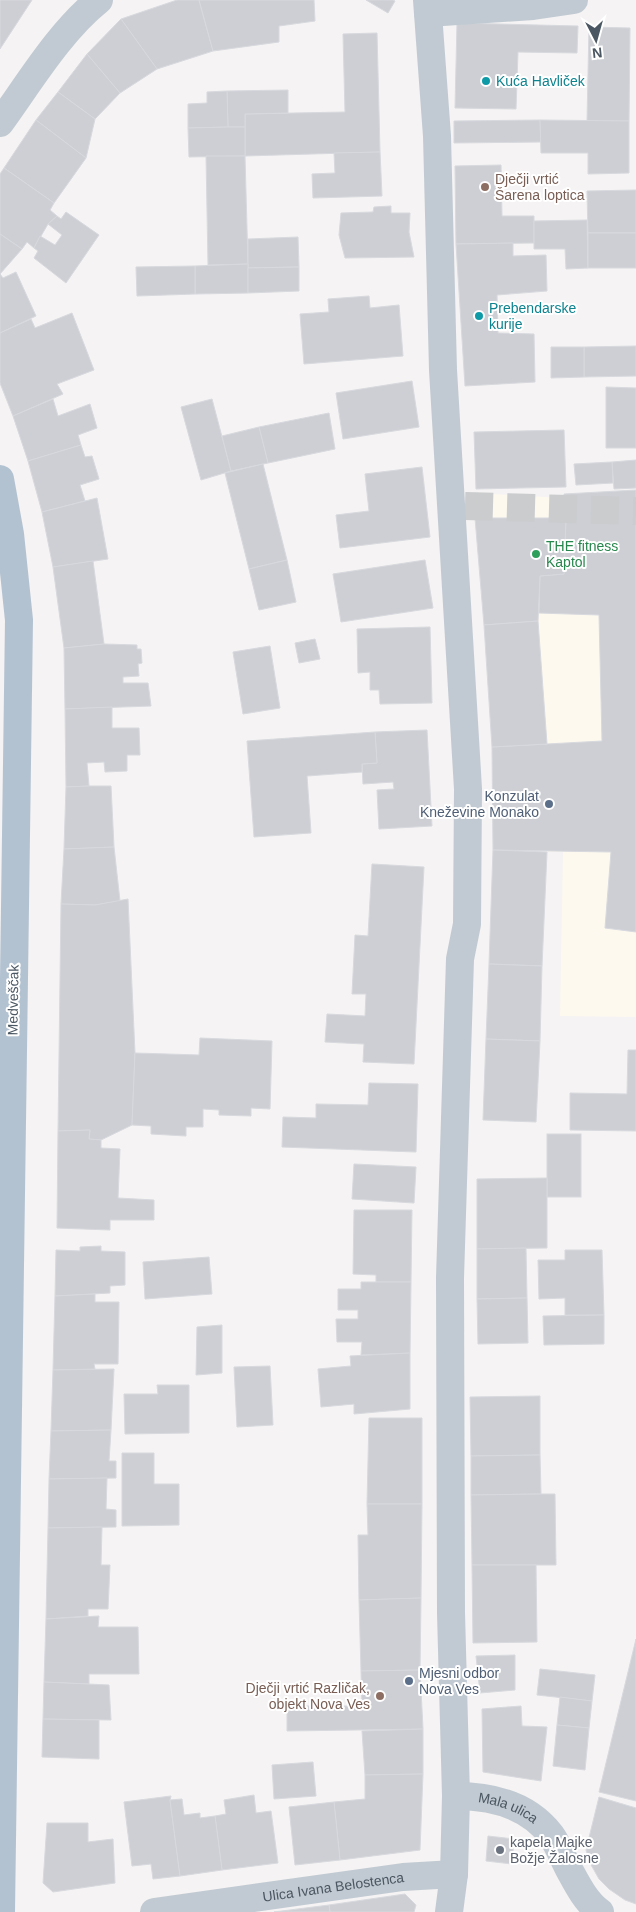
<svg xmlns="http://www.w3.org/2000/svg" width="636" height="1912" viewBox="0 0 636 1912" font-family="Helvetica,sans-serif">
<style>
.commercial{fill:#fdf9ef}
.building{fill:#cdcfd5;stroke:#d7d9de}
.lines{fill:none;stroke-linecap:round;stroke-linejoin:round}
.minor-tunnel{stroke:#caccce;stroke-width:28;stroke-dasharray:28 14;stroke-linecap:butt}
.minor{stroke:#c1cad2;stroke-width:28}
.major{stroke:#b3c2d1;stroke-width:28}
.culture-dot{fill:#0f9aa8;stroke:#fff;stroke-width:2}
.education-dot{fill:#8d6e63;stroke:#fff;stroke-width:2}
.leisure-dot{fill:#2e9e5b;stroke:#fff;stroke-width:2}
.service-dot{fill:#5c6f8a;stroke:#fff;stroke-width:2}
.worship-dot{fill:#6b7280;stroke:#fff;stroke-width:2}
.labels{text-anchor:middle;stroke-width:4;stroke-linejoin:round;paint-order:stroke}
.culture-label{font-size:14px;fill:#0d838f;stroke:#fff;text-anchor:start}
.education-label{font-size:14px;fill:#785e54;stroke:#fff;text-anchor:start}
.leisure-label{font-size:14px;fill:#27864d;stroke:#fff;text-anchor:start}
.service-label{font-size:14px;fill:#4e5e75;stroke:#fff;text-anchor:end}
.street-label{font-size:14px;fill:#4a5661;stroke:#fff}
.worship-label{font-size:14px;fill:#5b616d;stroke:#fff;text-anchor:start}
</style>
<rect width="100%" height="100%" fill="#f5f3f3"/>
<!-- commercial -->
<polygon class="commercial" points="473,493 636,502 636,1017 560,1016 563,852 493,850 492,747 547,744 538,621 484,625"/>
<!-- building -->
<g class="building">
<polygon points="0,0 32,0 0,49"/>
<polygon points="177,0 199,0 213,51 157,69 121,19"/>
<polygon points="199,0 314,0 315,21 279,26 279,42 213,51"/>
<polygon points="366,0 393,0 395,1 388,13"/>
<polygon points="121,19 157,69 120,93 87,54"/>
<polygon points="457,23 578,26 577,53 518,52 516,109 455,108"/>
<polygon points="589,27 630,28 629,121 587,121"/>
<polygon points="377,33 380,152 245,156 245,114 345,112 343,34"/>
<polygon points="87,54 120,93 95,119 58,92"/>
<polygon points="288,90 288,113 245,114 245,127 228,127 227,91"/>
<polygon points="227,91 228,127 188,128 188,104 207,103 207,92"/>
<polygon points="58,92 95,119 86,158 36,120"/>
<polygon points="36,120 86,158 54,203 4,168"/>
<polygon points="540,120 541,142 454,143 454,121"/>
<polygon points="540,120 629,121 629,173 588,174 588,153 541,153"/>
<polygon points="228,127 245,127 245,156 189,157 188,128"/>
<polygon points="380,152 382,196 313,198 312,174 335,173 334,153"/>
<polygon points="206,156 245,156 248,264 208,265"/>
<polygon points="501,165 502,216 534,216 534,243 456,244 455,166"/>
<polygon points="4,168 54,203 50,210 57,216 48,224 34,248 27,242 22,249 0,234 0,174"/>
<polygon points="636,190 636,233 588,233 587,191"/>
<polygon points="391,206 391,213 410,213 409,232 414,257 345,258 339,235 341,213 373,212 374,207"/>
<polygon points="66,212 99,235 66,283 34,258 38,251 34,248 40,236 55,245 62,235 48,224 57,216 61,219"/>
<polygon points="587,220 588,268 566,269 565,249 534,249 534,221"/>
<rect x="588" y="233" width="48" height="35"/>
<polygon points="0,234 22,249 0,274"/>
<polygon points="298,237 299,267 248,268 248,239"/>
<polygon points="513,243 513,256 546,255 547,291 497,295 498,333 534,334 535,382 465,386 456,244"/>
<polygon points="248,264 248,293 195,294 195,266"/>
<polygon points="195,266 195,294 137,296 136,267"/>
<polygon points="299,267 299,291 248,293 248,268"/>
<polygon points="16,272 36,316 0,333 0,274 3,278"/>
<polygon points="369,296 370,308 399,305 403,356 304,364 300,314 329,312 328,299"/>
<polygon points="72,313 94,370 57,384 63,394 13,416 0,383 0,333 31,319 35,328"/>
<polygon points="636,346 636,376 584,377 584,347"/>
<polygon points="551,347 584,347 584,377 551,378"/>
<polygon points="412,381 419,427 343,439 336,393"/>
<polygon points="606,387 636,388 636,448 606,448"/>
<polygon points="53,399 58,416 90,404 97,428 78,435 81,445 28,461 13,416"/>
<polygon points="212,399 231,471 201,480 181,407"/>
<polygon points="329,413 335,449 268,463 259,427"/>
<polygon points="259,427 268,463 231,471 222,436"/>
<polygon points="564,430 566,487 476,489 474,432"/>
<polygon points="81,445 85,457 92,456 99,479 80,485 85,501 42,512 28,461"/>
<polygon points="636,460 636,488 614,489 612,462"/>
<polygon points="612,462 613,483 576,485 574,464"/>
<polygon points="263,464 287,560 249,569 225,473"/>
<polygon points="422,467 430,537 340,548 336,515 369,511 365,474"/>
<polygon points="636,490 636,932 605,928 611,852 493,850 492,747 602,741 599,615 539,613 540,576 564,574 566,518 564,494"/>
<polygon points="97,498 108,559 53,567 42,512"/>
<polygon points="475,518 566,518 564,574 540,576 538,621 484,625"/>
<polygon points="287,560 296,602 259,610 249,569"/>
<polygon points="425,560 433,608 341,622 333,574"/>
<polygon points="93,561 104,644 64,648 53,567"/>
<polygon points="538,621 547,744 492,747 484,625"/>
<polygon points="430,627 432,703 380,704 379,690 370,690 370,672 358,673 357,629"/>
<polygon points="315,639 320,659 299,663 295,643"/>
<polygon points="104,644 137,645 137,649 141,649 142,663 138,664 139,676 123,677 123,683 148,683 151,706 65,709 64,648"/>
<polygon points="270,646 280,708 243,714 233,652"/>
<polygon points="112,707 112,728 139,728 140,755 127,755 127,771 105,772 104,762 87,763 89,786 66,787 65,709"/>
<polygon points="427,730 432,826 379,829 377,790 394,789 393,782 363,784 362,764 377,763 375,732"/>
<polygon points="375,732 377,763 362,764 362,772 307,776 311,833 254,837 247,741"/>
<polygon points="89,786 111,786 114,847 64,849 66,787"/>
<polygon points="114,847 120,901 95,905 61,904 64,849"/>
<polygon points="493,850 547,852 542,966 489,964"/>
<polygon points="372,864 424,867 414,1064 363,1062 364,1044 325,1042 327,1014 365,1016 366,994 352,994 355,935 368,936"/>
<polygon points="128,899 135,1053 132,1125 101,1140 89,1139 90,1130 58,1131 61,904 95,905"/>
<polygon points="489,964 542,966 540,1041 486,1039"/>
<polygon points="200,1038 272,1041 270,1109 251,1108 251,1116 219,1115 219,1110 203,1109 203,1127 186,1127 186,1136 151,1134 151,1126 132,1125 135,1053 199,1055"/>
<polygon points="486,1039 540,1041 536,1122 483,1120"/>
<polygon points="628,1050 636,1050 636,1131 570,1130 570,1093 627,1094"/>
<polygon points="369,1083 418,1084 416,1152 282,1147 283,1117 316,1118 316,1104 368,1105"/>
<polygon points="90,1130 89,1139 101,1140 101,1148 120,1149 118,1198 154,1200 154,1220 110,1220 110,1230 57,1228 58,1131"/>
<rect x="547" y="1134" width="34" height="63"/>
<polygon points="354,1164 416,1167 414,1203 352,1199"/>
<polygon points="547,1178 547,1248 477,1249 477,1179"/>
<polygon points="354,1210 412,1210 411,1282 376,1282 376,1275 353,1274"/>
<polygon points="101,1246 101,1251 125,1252 125,1285 110,1286 110,1293 55,1296 56,1250 80,1251 80,1247"/>
<polygon points="526,1248 527,1298 477,1299 477,1249"/>
<polygon points="565,1250 602,1250 604,1315 565,1315 565,1298 539,1299 538,1260 565,1260"/>
<polygon points="209,1257 212,1294 145,1299 143,1262"/>
<polygon points="361,1282 411,1282 410,1353 361,1355 362,1342 337,1342 336,1319 358,1319 358,1310 338,1310 338,1289 361,1289"/>
<polygon points="95,1294 95,1302 119,1302 118,1364 94,1364 95,1369 53,1370 55,1296"/>
<polygon points="527,1298 528,1343 478,1344 477,1299"/>
<polygon points="604,1315 604,1344 544,1345 543,1316"/>
<polygon points="222,1325 222,1373 196,1375 197,1327"/>
<polygon points="410,1353 410,1409 354,1414 354,1404 321,1407 318,1369 351,1366 350,1356"/>
<polygon points="270,1366 273,1425 237,1427 234,1367"/>
<polygon points="114,1369 111,1430 51,1431 53,1370"/>
<polygon points="157,1385 189,1385 189,1433 125,1434 124,1394 158,1394"/>
<polygon points="540,1396 540,1455 471,1456 470,1397"/>
<polygon points="369,1418 422,1418 422,1504 367,1504"/>
<polygon points="111,1430 109,1461 116,1461 116,1478 49,1479 51,1431"/>
<polygon points="122,1453 154,1453 154,1484 179,1484 179,1525 122,1526"/>
<polygon points="540,1455 541,1494 471,1495 471,1456"/>
<polygon points="107,1478 106,1509 116,1510 116,1527 48,1528 49,1479"/>
<polygon points="541,1494 555,1494 556,1565 472,1565 471,1495"/>
<polygon points="367,1504 422,1504 421,1598 359,1600 358,1535 368,1535"/>
<polygon points="102,1527 101,1565 110,1565 108,1609 88,1609 88,1616 46,1619 48,1528"/>
<polygon points="472,1565 536,1565 537,1642 473,1643"/>
<polygon points="421,1598 420,1670 361,1671 359,1600"/>
<polygon points="99,1616 98,1627 138,1627 139,1674 89,1674 89,1684 44,1682 46,1619"/>
<polygon points="636,1639 636,1801 599,1792"/>
<polygon points="515,1655 515,1690 480,1693 476,1656"/>
<polygon points="540,1669 595,1675 592,1701 537,1695"/>
<polygon points="420,1670 423,1729 287,1731 287,1706 362,1706 361,1671"/>
<polygon points="44,1682 109,1685 111,1720 43,1719"/>
<polygon points="560,1697 592,1701 589,1728 557,1725"/>
<polygon points="521,1706 522,1726 547,1727 541,1781 483,1772 482,1709"/>
<polygon points="43,1719 99,1720 99,1759 42,1757"/>
<polygon points="557,1725 589,1728 585,1770 553,1766"/>
<polygon points="423,1729 423,1774 365,1775 362,1731"/>
<polygon points="313,1762 316,1796 274,1799 272,1765"/>
<polygon points="423,1774 420,1850 340,1860 334,1802 365,1799 365,1775"/>
<polygon points="254,1795 256,1813 271,1811 278,1863 222,1870 215,1816 226,1814 224,1800"/>
<polygon points="171,1796 170,1800 180,1876 153,1879 151,1864 132,1866 124,1802"/>
<polygon points="599,1797 636,1808 636,1904 625,1900 609,1889 599,1879 590,1863 586,1850"/>
<polygon points="182,1799 184,1815 200,1813 200,1818 215,1816 222,1870 180,1876 170,1800"/>
<polygon points="334,1802 340,1860 295,1865 289,1807"/>
<polygon points="47,1823 88,1823 88,1842 113,1839 115,1883 53,1892 43,1883"/>
<polygon points="488,1836 514,1839 512,1864 486,1861"/>
<polygon points="405,1894 416,1905 414,1912 330,1912 329,1905"/>
<polygon points="329,1905 330,1912 274,1912"/>
</g>
<g class="lines">
<!-- minor-tunnel -->
<polyline class="minor-tunnel" points="465,506 636,511"/>
<!-- minor -->
<g class="minor">
<polyline points="427,0 437,136 443,370 468,789 467,924 460,959 450,1278 451,1613 456,1796 454,1874 449,1912"/>
<polyline points="428,13 533,6 574,0"/>
<path d="M0,123c29,-40 60,-92 99,-123"/>
<path id="s1" d="M456,1796c36,0 72,9 95,39 8,11 13,26 20,38 7,13 16,30 29,39"/>
<path id="s2" d="M154,1912l249,-35 51,-3"/>
</g>
<!-- major -->
<polyline class="major" points="0,479 10,534 19,620 1,1912"/>
</g>
<!-- markers -->
<g class="culture-dot">
<circle cx="486" cy="81" r="5"/>
<circle cx="479" cy="316" r="5"/>
</g>
<g class="education-dot">
<circle cx="485" cy="187" r="5"/>
<circle cx="380" cy="1696" r="5"/>
</g>
<circle class="leisure-dot" cx="536" cy="554" r="5"/>
<g class="service-dot">
<circle cx="549" cy="804" r="5"/>
<circle cx="409" cy="1681" r="5"/>
</g>
<circle class="worship-dot" cx="500" cy="1850" r="5"/>
<g class="labels">
<!-- culture labels -->
<g class="culture-label">
<text x="496" y="86">Kuća Havliček</text>
<text x="489" y="313">Prebendarske<tspan x="489" dy="16">kurije</tspan></text>
</g>
<!-- education labels -->
<g class="education-label">
<text x="495" y="184">Dječji vrtić<tspan x="495" dy="16">Šarena loptica</tspan></text>
<text x="370" y="1693" text-anchor="end">Dječji vrtić Različak,<tspan x="370" dy="16">objekt Nova Ves</tspan></text>
</g>
<!-- leisure labels -->
<g class="leisure-label">
<text x="546" y="551">THE fitness<tspan x="546" dy="16">Kaptol</tspan></text>
</g>
<!-- service labels -->
<g class="service-label">
<text x="539" y="801">Konzulat<tspan x="539" dy="16">Kneževine Monako</tspan></text>
<text x="419" y="1678" text-anchor="start">Mjesni odbor<tspan x="419" dy="16">Nova Ves</tspan></text>
</g>
<!-- street labels -->
<g class="street-label">
<text transform="translate(13 1000) rotate(-89)" y="5">Medveščak</text>
<text dy="5" stroke="none"><textPath href="#s1" startOffset="54">Mala ulica</textPath></text>
<text dy="5" stroke="none"><textPath href="#s2" startOffset="181">Ulica Ivana Belostenca</textPath></text>
</g>
<!-- worship labels -->
<g class="worship-label">
<text x="510" y="1847">kapela Majke<tspan x="510" dy="16">Božje Žalosne</tspan></text>
</g>
</g>
<!-- north arrow -->
<g transform="translate(596 40) rotate(174)" stroke="#ffffff" stroke-width="4" paint-order="stroke">
<path d="M0-4L9 19L0 12L-9 19Z" fill="#4a5661"/>
<text y="-8" font-size="14" font-weight="bold" text-anchor="middle" fill="#4a5661">N</text>
</g>
</svg>
